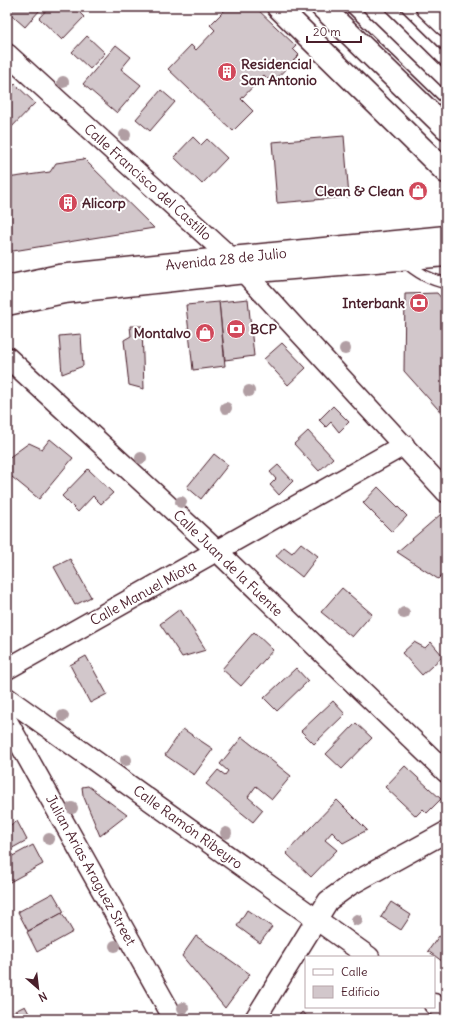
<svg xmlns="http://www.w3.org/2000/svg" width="453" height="1026" viewBox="0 0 453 1026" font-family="Delius,sans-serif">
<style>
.building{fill:#d2c7cb;stroke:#4a1f2b}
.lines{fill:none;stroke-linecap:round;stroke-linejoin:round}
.service-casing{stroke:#4a1f2b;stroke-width:13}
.minor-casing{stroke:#4a1f2b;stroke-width:23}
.secondary-casing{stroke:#4a1f2b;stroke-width:25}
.primary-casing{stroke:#4a1f2b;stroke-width:25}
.motorway-casing{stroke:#4a1f2b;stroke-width:25}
.service{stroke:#fff;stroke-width:10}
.minor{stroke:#fff;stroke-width:20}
.secondary{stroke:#fff;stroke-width:22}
.primary{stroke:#fff;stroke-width:22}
.motorway{stroke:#fff;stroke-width:22}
.tree{fill:#b19ea3}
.labels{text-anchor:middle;stroke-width:4;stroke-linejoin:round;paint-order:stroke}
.poi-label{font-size:14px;font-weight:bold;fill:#4a1f2b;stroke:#fff;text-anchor:start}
.street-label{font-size:14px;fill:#4a1f2b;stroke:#fff}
</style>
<rect width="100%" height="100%" fill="#fff"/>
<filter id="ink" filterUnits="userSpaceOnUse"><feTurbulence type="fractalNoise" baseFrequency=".025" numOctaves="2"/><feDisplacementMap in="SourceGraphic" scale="8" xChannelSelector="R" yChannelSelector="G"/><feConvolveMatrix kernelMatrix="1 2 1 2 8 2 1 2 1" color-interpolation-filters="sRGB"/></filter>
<g filter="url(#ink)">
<!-- building -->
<g class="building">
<polygon points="7,7 36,7 40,10 25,27 7,11"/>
<polygon points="49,7 74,7 84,17 62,40 39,18"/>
<polygon points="228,7 255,7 296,46 293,49 299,55 272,83 264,75 241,99 253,111 233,131 168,69 191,45 196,50 215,30 210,25"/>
<polygon points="87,36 105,53 90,69 72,52"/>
<polygon points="116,45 131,57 121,69 141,85 117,113 83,84"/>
<polygon points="15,84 35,103 7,132 7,93"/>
<polygon points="161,90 175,102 150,131 136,119"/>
<polygon points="344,136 349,197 277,203 272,142"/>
<polygon points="193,137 201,145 207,139 227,158 202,184 174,157"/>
<polygon points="84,159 154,228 7,252 7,178 50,172 56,163"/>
<polygon points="437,293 444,301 446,307 446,418 404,371 405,294"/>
<polygon points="248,299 254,356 225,360 219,302"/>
<polygon points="219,302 225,366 193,370 186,305"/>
<polygon points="130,326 142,326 144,389 129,385 124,340 131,336"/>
<polygon points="81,334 83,366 62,374 59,336"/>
<polygon points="282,343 306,368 288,385 264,359"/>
<polygon points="333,406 349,422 339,432 331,422 326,427 319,420"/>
<polygon points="308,431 333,458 319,471 294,444"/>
<polygon points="50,439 73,458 39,499 7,473 7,459 29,443 42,449"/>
<polygon points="214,454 228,465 201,499 187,487"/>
<polygon points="278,465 293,481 279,495 270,485 276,479 270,472"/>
<polygon points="88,469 113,493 101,504 93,496 78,512 62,496"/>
<polygon points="378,487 407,516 392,532 363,503"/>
<polygon points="441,514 446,520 446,571 438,579 397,552"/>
<polygon points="301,543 318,556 302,577 276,556 284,547 292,553"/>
<polygon points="70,559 91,597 75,605 54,567"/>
<polygon points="342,588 372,614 352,637 321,612"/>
<polygon points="180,609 206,650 182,657 160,624"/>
<polygon points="254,632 273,650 241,686 222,669"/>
<polygon points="414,642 425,648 431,642 443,656 422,675 402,653"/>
<polygon points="86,656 107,694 90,703 70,665"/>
<polygon points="296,668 308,681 277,711 264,698"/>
<polygon points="333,701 345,714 314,744 301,731"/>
<polygon points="356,723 372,738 342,769 326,754"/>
<polygon points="183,729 213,749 194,775 165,755"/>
<polygon points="242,737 291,776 272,799 256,786 248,797 263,810 253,822 206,784 218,770 225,775 228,771 220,764"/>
<polygon points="405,766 441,799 427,813 423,809 416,816 385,787"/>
<polygon points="88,786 127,815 100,836 83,795 82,787"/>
<polygon points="337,800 367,830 343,843 332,832 325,840 337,850 311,877 286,853"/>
<polygon points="17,821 27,840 7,851 7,827"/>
<polygon points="33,845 43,864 8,883 7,859"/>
<polygon points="53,893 64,912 28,931 18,912"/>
<polygon points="391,902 411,915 401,930 381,917"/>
<polygon points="247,910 272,927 260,943 237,926"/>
<polygon points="62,913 73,932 37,952 27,932"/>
<polygon points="196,936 250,974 225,1008 182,956"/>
<polygon points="439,936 446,940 446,964 428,951"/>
<polygon points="25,1006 32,1019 7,1019 7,1015"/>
<polygon points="302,1012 311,1019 296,1019"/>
</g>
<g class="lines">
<!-- service casing -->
<g class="service-casing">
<g id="service">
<polyline points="351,7 446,99"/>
<polyline points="390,7 446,62"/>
<path d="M403,260c12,11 26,20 43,23"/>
</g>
</g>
<!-- minor casing -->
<g class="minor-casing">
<g id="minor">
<polyline points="7,54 231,258 446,492"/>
<polyline points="7,357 217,551 446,772"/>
<polyline points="7,669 404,445"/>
<polyline points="7,698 369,957"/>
<polyline points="7,721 174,1019"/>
<polyline points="434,1004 446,1013"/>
<polyline points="255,1019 328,901 350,885 446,832"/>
</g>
</g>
<!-- secondary casing -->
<g class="secondary-casing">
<g id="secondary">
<polyline points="7,287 59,276 231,258 446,237"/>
<polyline points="7,304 64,292 245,272 446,255"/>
</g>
</g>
<!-- primary casing -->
<g class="primary-casing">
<polyline id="primary" points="278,7 446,172"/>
</g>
<!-- motorway casing -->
<g class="motorway-casing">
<g id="motorway">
<polyline points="322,7 446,128"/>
<polyline points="427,7 446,25"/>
</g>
</g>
<!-- service -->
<use href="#service" class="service"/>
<!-- minor -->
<use href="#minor" class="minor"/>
<!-- secondary -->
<use href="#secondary" class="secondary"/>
<!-- primary -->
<use href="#primary" class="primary"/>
<!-- motorway -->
<use href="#motorway" class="motorway"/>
</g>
<!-- trees -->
<g class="tree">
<circle cx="63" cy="82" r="6"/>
<circle cx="125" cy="135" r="6"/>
<circle cx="345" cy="349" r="6"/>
<circle cx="249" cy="391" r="6"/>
<circle cx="226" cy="408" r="6"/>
<circle cx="141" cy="458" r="6"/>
<circle cx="181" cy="502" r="6"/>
<circle cx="404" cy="613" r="6"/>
<circle cx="63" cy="716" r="6"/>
<circle cx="126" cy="760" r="6"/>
<circle cx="72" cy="808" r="6"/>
<circle cx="226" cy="833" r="6"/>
<circle cx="49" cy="839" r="6"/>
<circle cx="357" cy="920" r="6"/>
<circle cx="115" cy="946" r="6"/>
<circle cx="183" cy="1008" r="6"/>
</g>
</g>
<!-- icons -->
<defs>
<g id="building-disc" transform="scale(1)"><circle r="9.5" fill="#d1495b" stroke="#fff"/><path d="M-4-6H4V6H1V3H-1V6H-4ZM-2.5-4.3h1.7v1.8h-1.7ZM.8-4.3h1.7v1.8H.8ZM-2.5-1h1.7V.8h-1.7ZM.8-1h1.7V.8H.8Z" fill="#fff"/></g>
<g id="shop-disc" transform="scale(1)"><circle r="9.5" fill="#d1495b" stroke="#fff"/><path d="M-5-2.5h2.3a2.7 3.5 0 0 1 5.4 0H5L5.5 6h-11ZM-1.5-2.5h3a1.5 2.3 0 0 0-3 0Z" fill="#fff"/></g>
<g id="bank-disc" transform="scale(1)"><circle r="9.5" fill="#d1495b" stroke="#fff"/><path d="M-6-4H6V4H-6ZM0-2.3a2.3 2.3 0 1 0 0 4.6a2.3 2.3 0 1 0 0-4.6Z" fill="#fff"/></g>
</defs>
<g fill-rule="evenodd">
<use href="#building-disc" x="227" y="72"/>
<use href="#shop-disc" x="418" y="191"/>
<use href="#building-disc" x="68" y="203"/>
<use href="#bank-disc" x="419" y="303"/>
<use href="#bank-disc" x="236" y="329"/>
<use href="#shop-disc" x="205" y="333"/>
</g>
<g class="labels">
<!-- poi labels -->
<g class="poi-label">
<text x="241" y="69">Residencial<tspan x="241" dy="16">San Antonio</tspan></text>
<text x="404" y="196" text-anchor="end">Clean &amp; Clean</text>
<text x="82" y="208">Alicorp</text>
<text x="405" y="308" text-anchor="end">Interbank</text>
<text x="250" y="334">BCP</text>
<text x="191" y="338" text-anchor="end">Montalvo</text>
</g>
<!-- street labels -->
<g class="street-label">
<text transform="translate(148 182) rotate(42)" y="5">Calle Francisco del Castillo</text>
<text transform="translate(226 259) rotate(-6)" y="5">Avenida 28 de Julio</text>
<text transform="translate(228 563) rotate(44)" y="5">Calle Juan de la Fuente</text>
<text transform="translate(143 593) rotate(-29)" y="5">Calle Manuel Miota</text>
<text transform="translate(188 827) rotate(36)" y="5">Calle Ramón Ribeyro</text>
<text transform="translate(91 870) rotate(61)" y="5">Julian Arias Araguez Street</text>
</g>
</g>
<!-- margin -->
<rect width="453" height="1026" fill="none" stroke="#fff" stroke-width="24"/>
<rect x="12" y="12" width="429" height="1002" fill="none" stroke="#4a1f2b" stroke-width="1.5" filter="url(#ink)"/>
<!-- legend -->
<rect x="305" y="956" width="130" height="52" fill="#ffffff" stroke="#b7a5aa"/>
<rect x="313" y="969" width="20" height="6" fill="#ffffff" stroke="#b7a5aa"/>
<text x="341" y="976" font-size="12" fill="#4a1f2b">Calle</text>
<rect x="313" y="986" width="20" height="12" fill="#d2c7cb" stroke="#b7a5aa"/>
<text x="341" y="996" font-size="12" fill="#4a1f2b">Edificio</text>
<!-- north arrow -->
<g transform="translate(38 988) rotate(152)" stroke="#ffffff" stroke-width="3" paint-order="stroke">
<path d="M0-3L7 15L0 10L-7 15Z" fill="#4a1f2b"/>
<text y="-6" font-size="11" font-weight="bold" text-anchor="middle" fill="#4a1f2b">N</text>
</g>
<!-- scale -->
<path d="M307 36v6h54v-6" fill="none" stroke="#4a1f2b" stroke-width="2"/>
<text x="313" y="36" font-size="12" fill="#4a1f2b" stroke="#ffffff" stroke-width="3" paint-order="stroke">20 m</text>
</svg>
